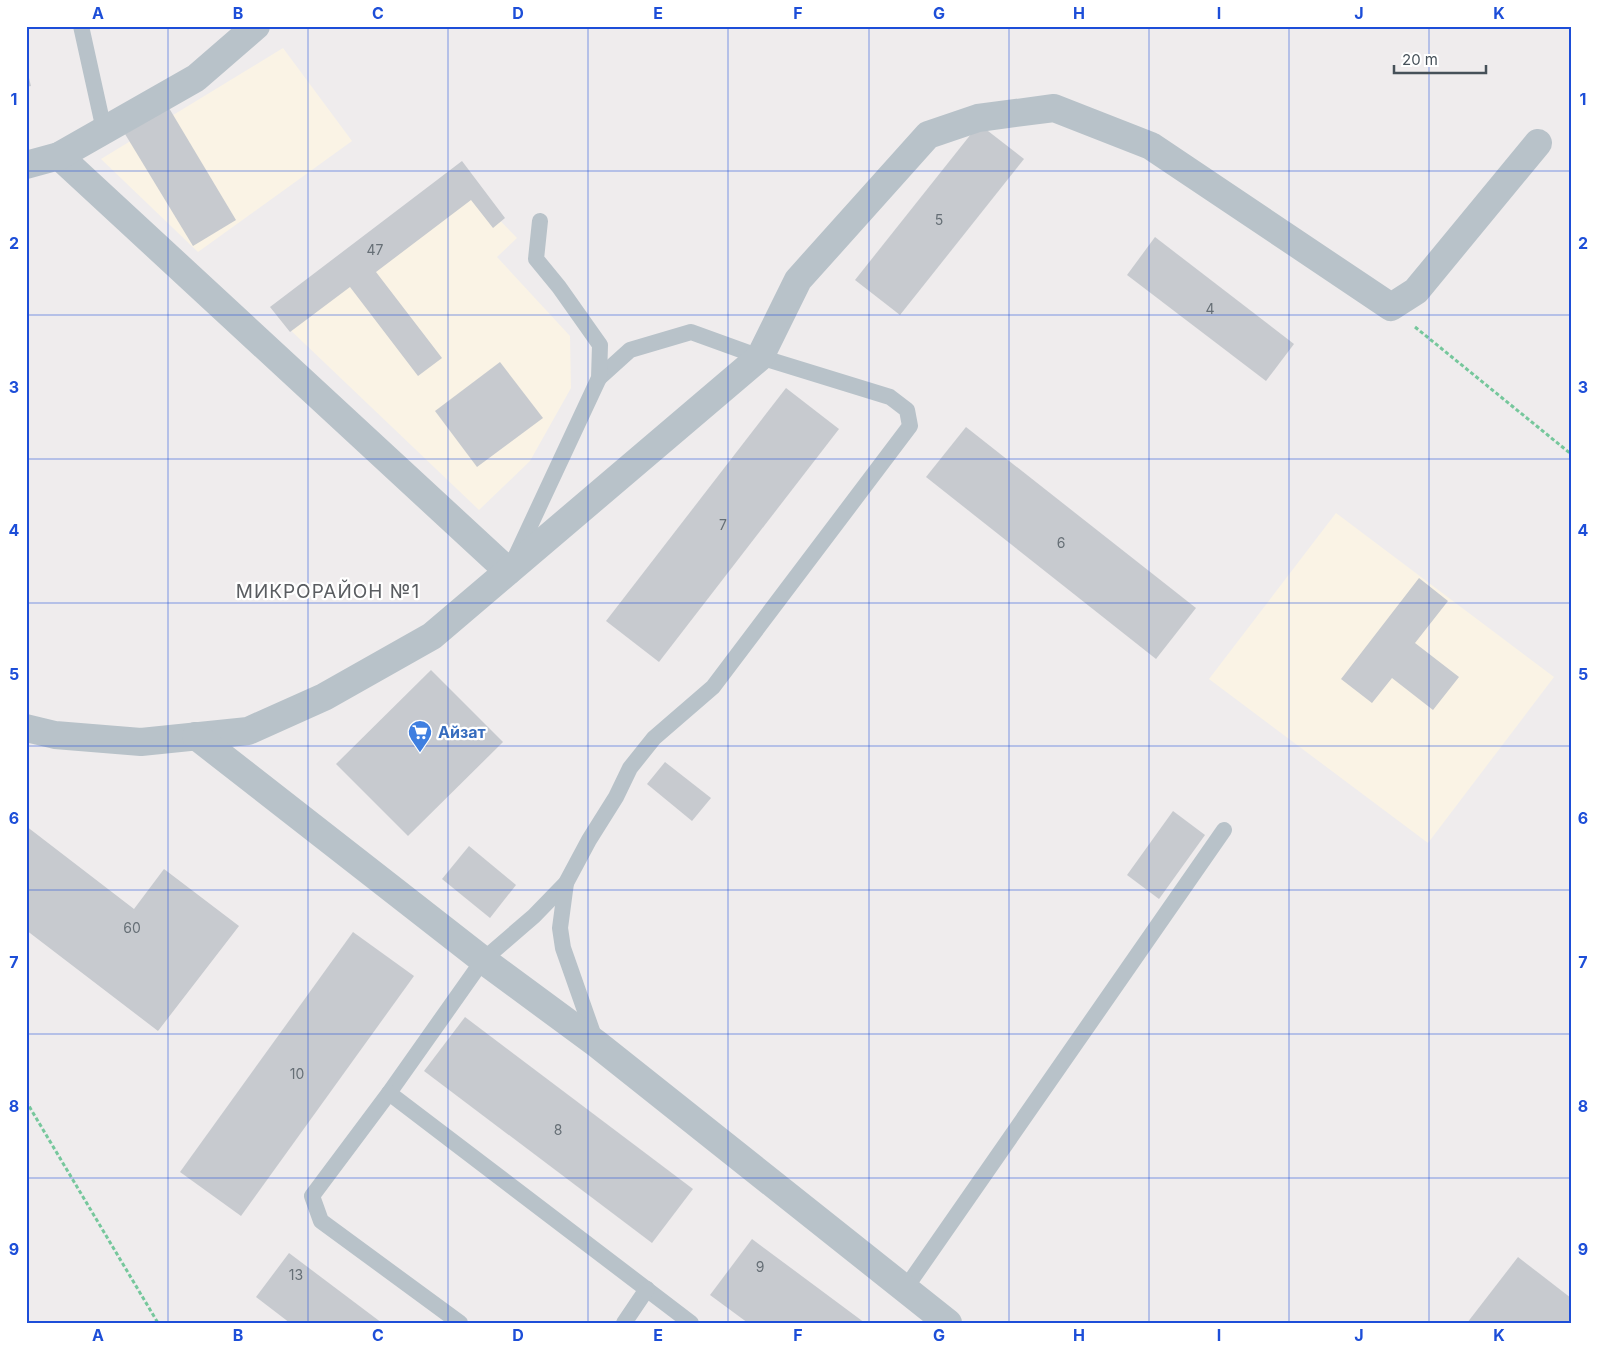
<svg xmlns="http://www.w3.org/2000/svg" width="1597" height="1349" viewBox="0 0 1597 1349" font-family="Inter,sans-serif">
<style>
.commercial{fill:#faf3e5}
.building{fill:#c7cacf}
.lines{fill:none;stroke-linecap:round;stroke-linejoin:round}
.path{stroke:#76c79c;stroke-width:3;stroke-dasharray:4 2.5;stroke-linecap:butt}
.service{stroke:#b8c2c9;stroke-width:16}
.minor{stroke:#b8c2c9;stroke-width:28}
.grid{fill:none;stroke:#1d4ed8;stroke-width:1;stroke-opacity:0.55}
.labels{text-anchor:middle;stroke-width:4.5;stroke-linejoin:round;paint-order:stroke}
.number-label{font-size:14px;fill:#666f76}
.shop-label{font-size:16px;font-weight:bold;fill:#366cbe;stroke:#fff;text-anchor:start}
.quarter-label{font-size:19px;letter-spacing:1px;fill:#5a5d61;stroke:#fff}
.neatline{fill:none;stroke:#1d4ed8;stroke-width:2}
.grid-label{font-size:16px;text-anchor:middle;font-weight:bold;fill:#1d4ed8}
</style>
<rect width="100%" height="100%" fill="#efeced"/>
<!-- commercial -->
<g class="commercial">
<polygon points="283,48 352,141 198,252 101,159"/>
<polygon points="467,187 517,238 497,257 570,336 571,388 530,461 479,510 283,323"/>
<polygon points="1336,513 1554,677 1428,843 1209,679"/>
</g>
<!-- building -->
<g class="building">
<polygon points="26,66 31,86 26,87"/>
<polygon points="169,108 236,220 193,246 125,134"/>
<polygon points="979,124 1024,159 900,315 855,280"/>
<polygon points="462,161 505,218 493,228 471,200 376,272 442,358 418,376 350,287 290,332 270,307"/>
<polygon points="1155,237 1294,344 1266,381 1127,275"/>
<polygon points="500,362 543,418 477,467 435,411"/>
<polygon points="786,388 839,429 659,662 606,621"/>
<polygon points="966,427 1196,608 1156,659 926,477"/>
<polygon points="1419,578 1448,601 1415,643 1459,677 1433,710 1392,678 1372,703 1341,679"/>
<polygon points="431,670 503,742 408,836 336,764"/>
<polygon points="665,762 711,798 692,821 647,784"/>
<polygon points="1173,811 1205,835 1159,899 1127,875"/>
<polygon points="26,826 134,909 164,869 239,926 158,1031 26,930"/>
<polygon points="469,846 516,885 490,918 442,879"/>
<polygon points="353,932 414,976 241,1216 180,1172"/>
<polygon points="465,1017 693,1189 652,1243 424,1071"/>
<polygon points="752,1239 865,1323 748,1323 710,1295"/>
<polygon points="289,1253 382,1323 290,1323 256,1297"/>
<polygon points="1518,1257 1571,1298 1571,1321 1569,1323 1467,1323"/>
</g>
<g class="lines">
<!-- path -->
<g class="path">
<polyline points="1415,327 1571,454"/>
<polyline points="26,1101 158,1323"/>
</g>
<!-- service -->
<g class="service">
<polyline points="81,26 104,130"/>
<polyline points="599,378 630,350 691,332 760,357 890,397 907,410 910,426 713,687 654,738 630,768 616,797 589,840 566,883 534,916 483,960 389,1093 691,1323"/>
<polyline points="514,560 599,378 600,345 559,287 536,259 540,221"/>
<polyline points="566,883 560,928 563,948 596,1042"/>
<polyline points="389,1093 312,1196 321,1221 460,1323"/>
<polyline points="905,1289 1224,830"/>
<polyline points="624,1323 647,1289"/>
</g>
<!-- minor -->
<g class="minor">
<polyline points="59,156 508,571"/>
<polyline points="26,165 59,156 196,78 256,26"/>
<polyline points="26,728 55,735 141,742 248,731 324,697 432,636 760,357 798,280 928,135 978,118 1054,108 1151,146 1391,307 1416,291 1538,143"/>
<polyline points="196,736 483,960 597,1044 948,1323"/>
</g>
</g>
<!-- grid -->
<path class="grid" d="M168,26v1297M308,26v1297M448,26v1297M588,26v1297M728,26v1297M869,26v1297M1009,26v1297M1149,26v1297M1289,26v1297M1429,26v1297M26,171h1545M26,315h1545M26,459h1545M26,603h1545M26,746h1545M26,890h1545M26,1034h1545M26,1178h1545"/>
<!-- icons -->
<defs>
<g id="supermarket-pin" transform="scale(1.25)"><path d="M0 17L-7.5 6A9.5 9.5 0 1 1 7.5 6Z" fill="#3f7fe0" stroke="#fff"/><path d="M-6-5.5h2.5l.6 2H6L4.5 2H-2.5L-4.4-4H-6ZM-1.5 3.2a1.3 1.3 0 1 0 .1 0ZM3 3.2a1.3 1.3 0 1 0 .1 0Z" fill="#fff"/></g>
</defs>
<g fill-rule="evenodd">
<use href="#supermarket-pin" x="420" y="732"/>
</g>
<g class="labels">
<!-- number labels -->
<g class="number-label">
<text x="939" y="225">5</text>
<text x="375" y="255">47</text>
<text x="1210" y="314">4</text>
<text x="723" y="530">7</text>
<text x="1061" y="548">6</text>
<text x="132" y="933">60</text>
<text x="297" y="1079">10</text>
<text x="558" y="1135">8</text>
<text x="760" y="1272">9</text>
<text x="296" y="1280">13</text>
</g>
<!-- shop labels -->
<g class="shop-label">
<text x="438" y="738">Айзат</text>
</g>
<!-- quarter labels -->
<g class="quarter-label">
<text x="328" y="598">МИКРОРАЙОН №1</text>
</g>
</g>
<!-- border -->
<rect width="1597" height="1349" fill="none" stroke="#ffffff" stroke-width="55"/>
<!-- scale -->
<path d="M1394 65v8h92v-8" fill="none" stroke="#465159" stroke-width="2.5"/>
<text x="1402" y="65" font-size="15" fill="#465159" stroke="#ffffff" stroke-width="4" paint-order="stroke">20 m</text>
<rect x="28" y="28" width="1542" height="1294" class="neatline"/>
<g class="grid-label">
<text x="98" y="19">A</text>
<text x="238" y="19">B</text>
<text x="378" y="19">C</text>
<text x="518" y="19">D</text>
<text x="658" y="19">E</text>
<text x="798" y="19">F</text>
<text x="939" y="19">G</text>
<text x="1079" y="19">H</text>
<text x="1219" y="19">I</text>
<text x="1359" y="19">J</text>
<text x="1499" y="19">K</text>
<text x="14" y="105">1</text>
<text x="1583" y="105">1</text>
<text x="14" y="249">2</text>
<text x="1583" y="249">2</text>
<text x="14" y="393">3</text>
<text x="1583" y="393">3</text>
<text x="14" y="536">4</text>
<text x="1583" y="536">4</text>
<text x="14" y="680">5</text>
<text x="1583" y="680">5</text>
<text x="14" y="824">6</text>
<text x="1583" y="824">6</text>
<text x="14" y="968">7</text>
<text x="1583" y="968">7</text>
<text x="14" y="1112">8</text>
<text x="1583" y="1112">8</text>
<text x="14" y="1255">9</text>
<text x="1583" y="1255">9</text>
<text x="98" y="1341">A</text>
<text x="238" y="1341">B</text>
<text x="378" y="1341">C</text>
<text x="518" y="1341">D</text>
<text x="658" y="1341">E</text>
<text x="798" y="1341">F</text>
<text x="939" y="1341">G</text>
<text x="1079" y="1341">H</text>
<text x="1219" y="1341">I</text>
<text x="1359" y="1341">J</text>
<text x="1499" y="1341">K</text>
</g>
</svg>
